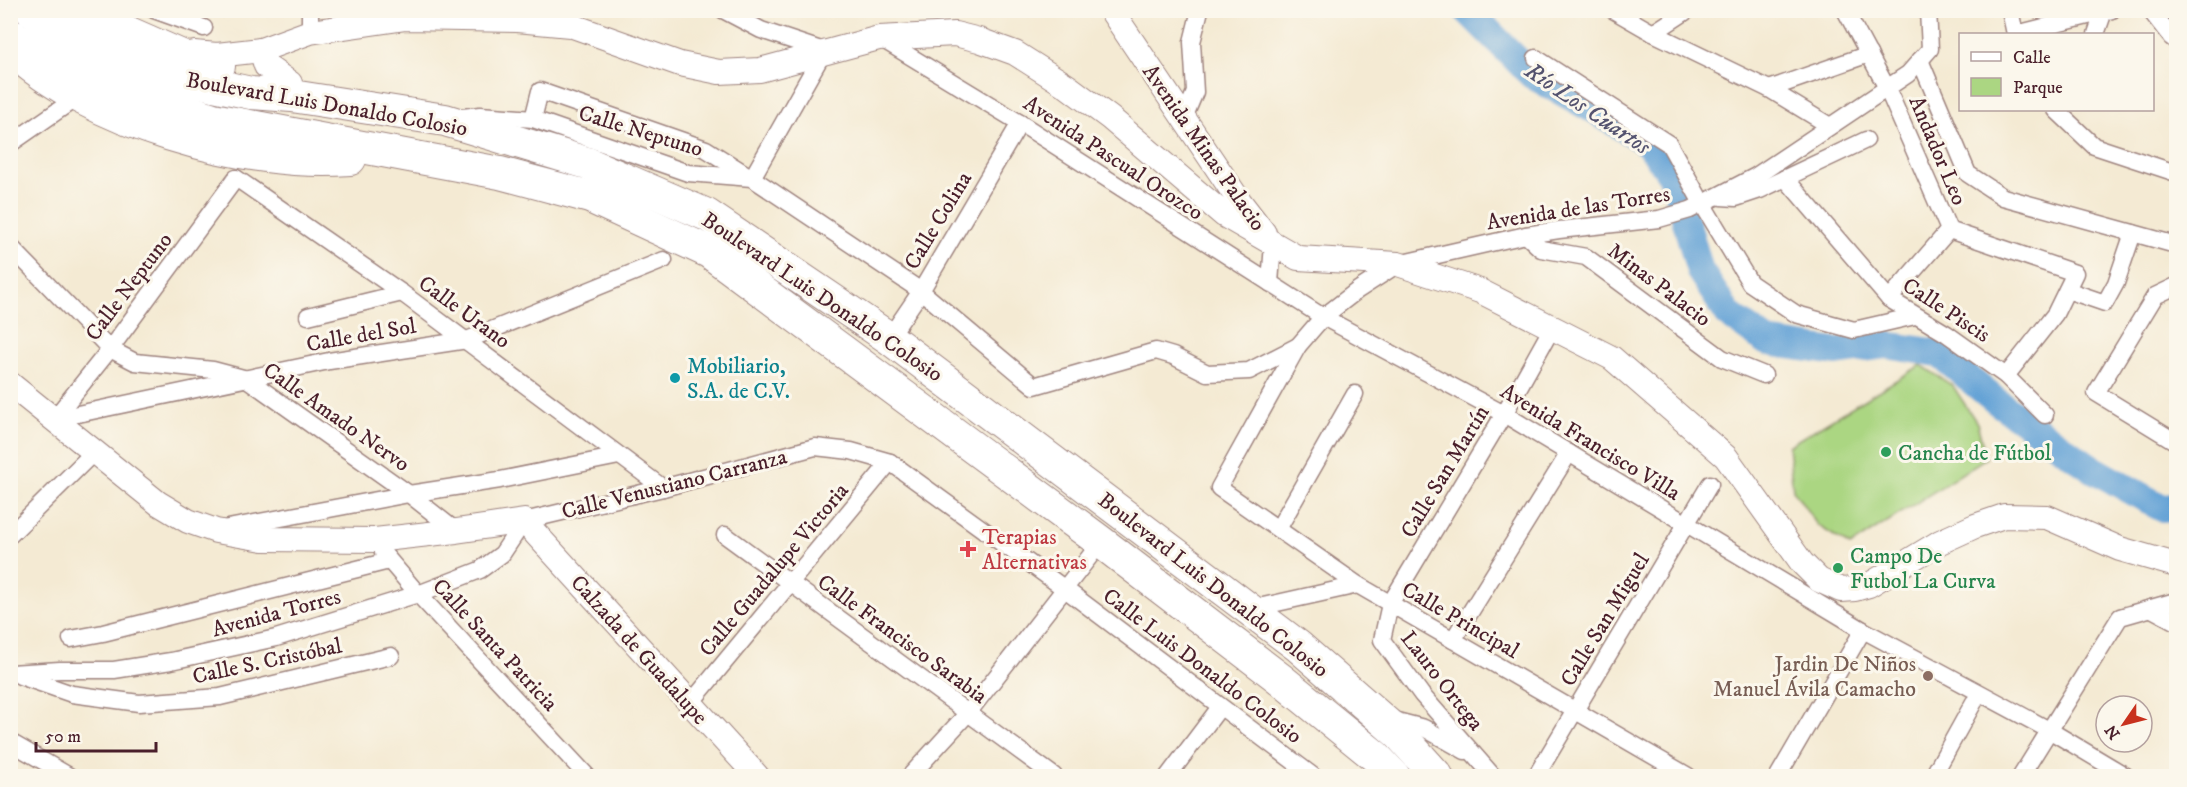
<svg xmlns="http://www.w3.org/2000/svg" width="2187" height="787" viewBox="0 0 2187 787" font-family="'IM FELL DW Pica',serif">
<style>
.green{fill:#abd682;stroke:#7a7a56;stroke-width:1.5}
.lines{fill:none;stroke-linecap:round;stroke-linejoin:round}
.river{stroke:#64a2d6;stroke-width:28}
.street-casing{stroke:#9f847f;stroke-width:19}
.secondary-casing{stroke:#9f847f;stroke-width:26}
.highway-casing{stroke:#9f847f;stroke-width:34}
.street{stroke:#fff;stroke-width:16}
.secondary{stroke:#fff;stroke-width:24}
.highway{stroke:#fff;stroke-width:32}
.culture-dot{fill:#0f9aa8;stroke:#fbf7ec;stroke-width:2}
.leisure-dot{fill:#2e9e5b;stroke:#fbf7ec;stroke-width:2}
.health-dot{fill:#e0444e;stroke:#fbf7ec;stroke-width:2}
.education-dot{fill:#8d6e63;stroke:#fbf7ec;stroke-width:2}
.labels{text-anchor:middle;stroke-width:6;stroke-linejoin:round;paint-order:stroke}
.street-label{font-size:22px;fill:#4a1f2b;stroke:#fbf7ec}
.culture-label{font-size:22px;fill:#0d838f;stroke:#fbf7ec;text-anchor:start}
.leisure-label{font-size:22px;fill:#27864d;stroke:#fbf7ec;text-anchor:start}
.health-label{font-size:22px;fill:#be3a42;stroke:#fbf7ec;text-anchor:start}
.education-label{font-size:22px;fill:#785e54;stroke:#fbf7ec;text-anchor:end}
.water-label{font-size:24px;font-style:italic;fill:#54536f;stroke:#fbf7ec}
</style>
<rect width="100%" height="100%" fill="#fbf7ec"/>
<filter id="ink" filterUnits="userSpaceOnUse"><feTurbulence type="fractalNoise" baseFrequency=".0167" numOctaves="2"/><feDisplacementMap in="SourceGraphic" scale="12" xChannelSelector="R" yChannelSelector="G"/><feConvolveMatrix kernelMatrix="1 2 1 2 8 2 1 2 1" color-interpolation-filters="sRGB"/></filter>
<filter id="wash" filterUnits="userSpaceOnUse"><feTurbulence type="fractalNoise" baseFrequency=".008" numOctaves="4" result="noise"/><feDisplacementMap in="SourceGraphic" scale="24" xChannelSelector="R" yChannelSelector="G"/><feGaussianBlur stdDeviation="1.35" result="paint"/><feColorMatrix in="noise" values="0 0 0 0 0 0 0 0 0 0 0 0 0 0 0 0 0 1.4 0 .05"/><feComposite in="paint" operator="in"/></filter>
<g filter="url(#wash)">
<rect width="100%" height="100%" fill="#f4ead3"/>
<!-- green -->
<polygon class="green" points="1921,365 1953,386 1977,423 1986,458 1850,546 1817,525 1793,490 1788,446"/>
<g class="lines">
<!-- river -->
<polyline class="river" points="1467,10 1532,75 1596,111 1649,144 1674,179 1700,271 1728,314 1767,342 1836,352 1886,345 1938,353 1996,401 2093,469 2162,508 2176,507"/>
</g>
</g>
<g filter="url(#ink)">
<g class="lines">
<!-- street casing -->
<g class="street-casing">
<g id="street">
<polyline points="154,10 204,28"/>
<polyline points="310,10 310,32"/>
<polyline points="1613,10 1653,33 1769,89 1830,126"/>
<polyline points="1845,10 1887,88 1949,230 2075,273 2055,314 2006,376"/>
<polyline points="2010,10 2015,34"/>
<polyline points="2150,10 2171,37 2176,41"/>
<polyline points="1653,33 1688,10"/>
<polyline points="2016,34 2112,10"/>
<polyline points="2096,34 2103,14"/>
<polyline points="880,38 1020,123 1323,317 1504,414 1863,630 2049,730 2126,776"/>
<polyline points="1536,58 1669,144 1703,205 1750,283 1796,314 1854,330 1915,316"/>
<polyline points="1920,60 1968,174 2003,197 2176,245"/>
<polyline points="1769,89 1869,54"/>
<polyline points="2056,110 2094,146 2176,173"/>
<polyline points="463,117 480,115 533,119 688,173 752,178 824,51 761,30 723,10"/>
<polyline points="1184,118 1195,92 1192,42 1200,10"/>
<polyline points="533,119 540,91 706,149 752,178 921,291 1034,386 1156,351 1173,356 1207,373 1249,371 1298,346"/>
<polyline points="10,144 79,96"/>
<polyline points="1785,178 1889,299 1947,334 2006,376 2045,415"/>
<polyline points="1721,197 1736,198 1760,190 1866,140"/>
<polyline points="1526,235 1541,249 1586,257 1722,358 1764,375"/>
<polyline points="10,246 110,349 135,362 213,370 247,379 409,494 456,531"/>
<polyline points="1270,283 1273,244"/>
<polyline points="2176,286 2155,296 2096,393 2176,442"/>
<polyline points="2067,290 2105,303 2116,283 2133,233"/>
<polyline points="1889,299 1949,230"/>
<polyline points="308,316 402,293"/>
<polyline points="889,338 921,291 1020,123"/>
<polyline points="54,419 110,349 236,178 402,293 663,488"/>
<polyline points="54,419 329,361 467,340 664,260"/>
<polyline points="228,528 409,494 500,480 619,456"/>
<polyline points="1278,529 1355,394"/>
<polyline points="10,535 94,452"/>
<polyline points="725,535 1054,776"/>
<polyline points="383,553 418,594 587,776"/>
<polyline points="2150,608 2176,622"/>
<polyline points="1250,609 1358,585"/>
<polyline points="71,639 103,633 389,561"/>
<polyline points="1453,640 1569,453"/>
<polyline points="10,673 60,670 114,670 171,661 276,638 418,594 480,570 502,554 524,521 663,488 815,447 851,451 890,462 1065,589 1313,776"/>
<polyline points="20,676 72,694 139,703 220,697 391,656"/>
<polyline points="690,704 890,462"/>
<polyline points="1393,720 1424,728 1465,751"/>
<polyline points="10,742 69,776"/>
<polyline points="910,776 968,713 1101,542"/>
<polyline points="1168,776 1220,707"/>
<polyline points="1493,776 1422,695 1382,640 1390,604 1504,414 1552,328"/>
<polyline points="1536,776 1710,484"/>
<polyline points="1688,776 1358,585 1219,488 1298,346 1323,317 1358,290 1398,264 1526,235 1559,230 1659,219 1690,210 1756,176 1780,160 1908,74 1930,49 1928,10"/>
<polyline points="1778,776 1863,630"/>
<polyline points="1933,776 1974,702"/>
<polyline points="2021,776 2120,617 2176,601"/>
</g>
</g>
<!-- secondary casing -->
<g class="secondary-casing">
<g id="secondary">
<polyline points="1111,10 1240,202 1264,233"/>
<polyline points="261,50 266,66 290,83"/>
<polyline points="194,53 217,55 261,50 310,32 406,18 517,20 570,25 680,64 719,72 760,70 879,38 955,34 979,40 1015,53 1067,86 1110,118 1224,215 1298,258 1398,264 1480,291 1612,358 1726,457 1802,563 1819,580 1841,590 1855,589 1869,585 1940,542 1975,526 2004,516 2047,517 2120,549 2176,565"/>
<polyline points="10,384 158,503 188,521 216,531 263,539 375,540 456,531 524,521 757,776"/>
</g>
</g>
<!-- highway casing -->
<g class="highway-casing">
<g id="highway">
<polyline points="31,10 100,48 177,77 251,93 292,96 445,120 587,163 707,215 889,338 1298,646 1400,735 1437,776"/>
<polyline points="77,10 184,57 219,66"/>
<polyline points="10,35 120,88 213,119 500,173 590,197 709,252 1101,542 1279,678 1376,757 1394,776"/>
<path d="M11,49c79,74 232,118 339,110"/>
</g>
</g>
<!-- street -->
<use href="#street" class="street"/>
<!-- secondary -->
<use href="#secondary" class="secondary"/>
<!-- highway -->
<use href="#highway" class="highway"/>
</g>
</g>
<!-- markers -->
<circle class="culture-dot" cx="675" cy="378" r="6"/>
<g class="leisure-dot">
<circle cx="1886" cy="452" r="6"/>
<circle cx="1838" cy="568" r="6"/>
</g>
<path class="health-dot" d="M965 540h6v6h6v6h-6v6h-6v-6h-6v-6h6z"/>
<circle class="education-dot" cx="1928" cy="676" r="6"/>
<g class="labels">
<!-- street labels -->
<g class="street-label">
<text transform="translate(327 103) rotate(10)" y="8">Boulevard Luis Donaldo Colosio</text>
<text transform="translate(641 130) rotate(17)" y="8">Calle Neptuno</text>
<text transform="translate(1205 147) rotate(55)" y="8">Avenida Minas Palacio</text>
<text transform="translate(1939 150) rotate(67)" y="8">Andador Leo</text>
<text transform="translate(1114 157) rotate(33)" y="8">Avenida Pascual Orozco</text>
<text transform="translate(1578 207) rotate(-9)" y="8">Avenida de las Torres</text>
<text transform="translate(937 220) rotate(-59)" y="8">Calle Colina</text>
<text transform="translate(1660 284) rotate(37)" y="8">Minas Palacio</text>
<text transform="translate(128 286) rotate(-53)" y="8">Calle Neptuno</text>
<text transform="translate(823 296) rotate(34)" y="8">Boulevard Luis Donaldo Colosio</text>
<text transform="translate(1947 309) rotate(33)" y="8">Calle Piscis</text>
<text transform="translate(465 311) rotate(36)" y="8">Calle Urano</text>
<text transform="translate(361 334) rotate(-10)" y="8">Calle del Sol</text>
<text transform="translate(337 416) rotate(35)" y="8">Calle Amado Nervo</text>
<text transform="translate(1591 441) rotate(31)" y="8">Avenida Francisco Villa</text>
<text transform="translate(1444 471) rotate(-59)" y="8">Calle San Martín</text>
<text transform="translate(674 483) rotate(-14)" y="8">Calle Venustiano Carranza</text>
<text transform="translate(773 569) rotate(-50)" y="8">Calle Guadalupe Victoria</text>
<text transform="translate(1214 584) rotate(38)" y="8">Boulevard Luis Donaldo Colosio</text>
<text transform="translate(276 612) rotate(-15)" y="8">Avenida Torres</text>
<text transform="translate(1461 619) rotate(30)" y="8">Calle Principal</text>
<text transform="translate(1604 619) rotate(-59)" y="8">Calle San Miguel</text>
<text transform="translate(903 638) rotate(36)" y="8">Calle Francisco Sarabia</text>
<text transform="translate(496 644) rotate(47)" y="8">Calle Santa Patricia</text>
<text transform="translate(640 649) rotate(48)" y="8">Calzada de Guadalupe</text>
<text transform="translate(267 660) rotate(-12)" y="8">Calle S. Cristóbal</text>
<text transform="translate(1203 665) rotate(37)" y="8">Calle Luis Donaldo Colosio</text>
<text transform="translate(1443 680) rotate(52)" y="8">Lauro Ortega</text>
</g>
<!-- culture labels -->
<g class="culture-label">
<text x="687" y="373">Mobiliario,<tspan x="687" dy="25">S.A. de C.V.</tspan></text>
</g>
<!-- leisure labels -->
<g class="leisure-label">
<text x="1898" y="460">Cancha de Fútbol</text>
<text x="1850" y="563">Campo De<tspan x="1850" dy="25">Futbol La Curva</tspan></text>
</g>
<!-- health labels -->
<g class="health-label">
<text x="982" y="544">Terapias<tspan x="982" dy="25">Alternativas</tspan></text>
</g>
<!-- education labels -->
<g class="education-label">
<text x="1916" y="671">Jardin De Niños<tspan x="1916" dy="25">Manuel Ávila Camacho</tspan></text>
</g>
<!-- water labels -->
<g class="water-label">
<text transform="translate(1588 108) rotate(34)" y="8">Río Los Cuartos</text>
</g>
</g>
<!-- margin -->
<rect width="2187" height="787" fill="none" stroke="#fbf7ec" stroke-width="36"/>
<!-- legend -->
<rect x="1959" y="33" width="195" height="78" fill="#fbf7ec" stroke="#b4a19f" stroke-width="1.5"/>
<rect x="1971" y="52" width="30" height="9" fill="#ffffff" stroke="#b4a19f" stroke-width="1.5"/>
<text x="2013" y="63" font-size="18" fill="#4a1f2b">Calle</text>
<rect x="1971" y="78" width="30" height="18" fill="#abd682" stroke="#b4a19f" stroke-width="1.5"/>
<text x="2013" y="93" font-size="18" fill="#4a1f2b">Parque</text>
<!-- north arrow -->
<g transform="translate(2124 724) rotate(235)"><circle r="28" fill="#fbf7ec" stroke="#b4a19f" stroke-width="1.5"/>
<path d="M0-4.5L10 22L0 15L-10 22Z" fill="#c8321e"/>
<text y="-9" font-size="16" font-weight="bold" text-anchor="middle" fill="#4a1f2b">N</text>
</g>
<!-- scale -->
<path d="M36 742v9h120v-9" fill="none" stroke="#4a1f2b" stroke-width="3"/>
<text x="45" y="742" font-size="18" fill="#4a1f2b" stroke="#fbf7ec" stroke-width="4.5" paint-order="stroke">50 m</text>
</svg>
